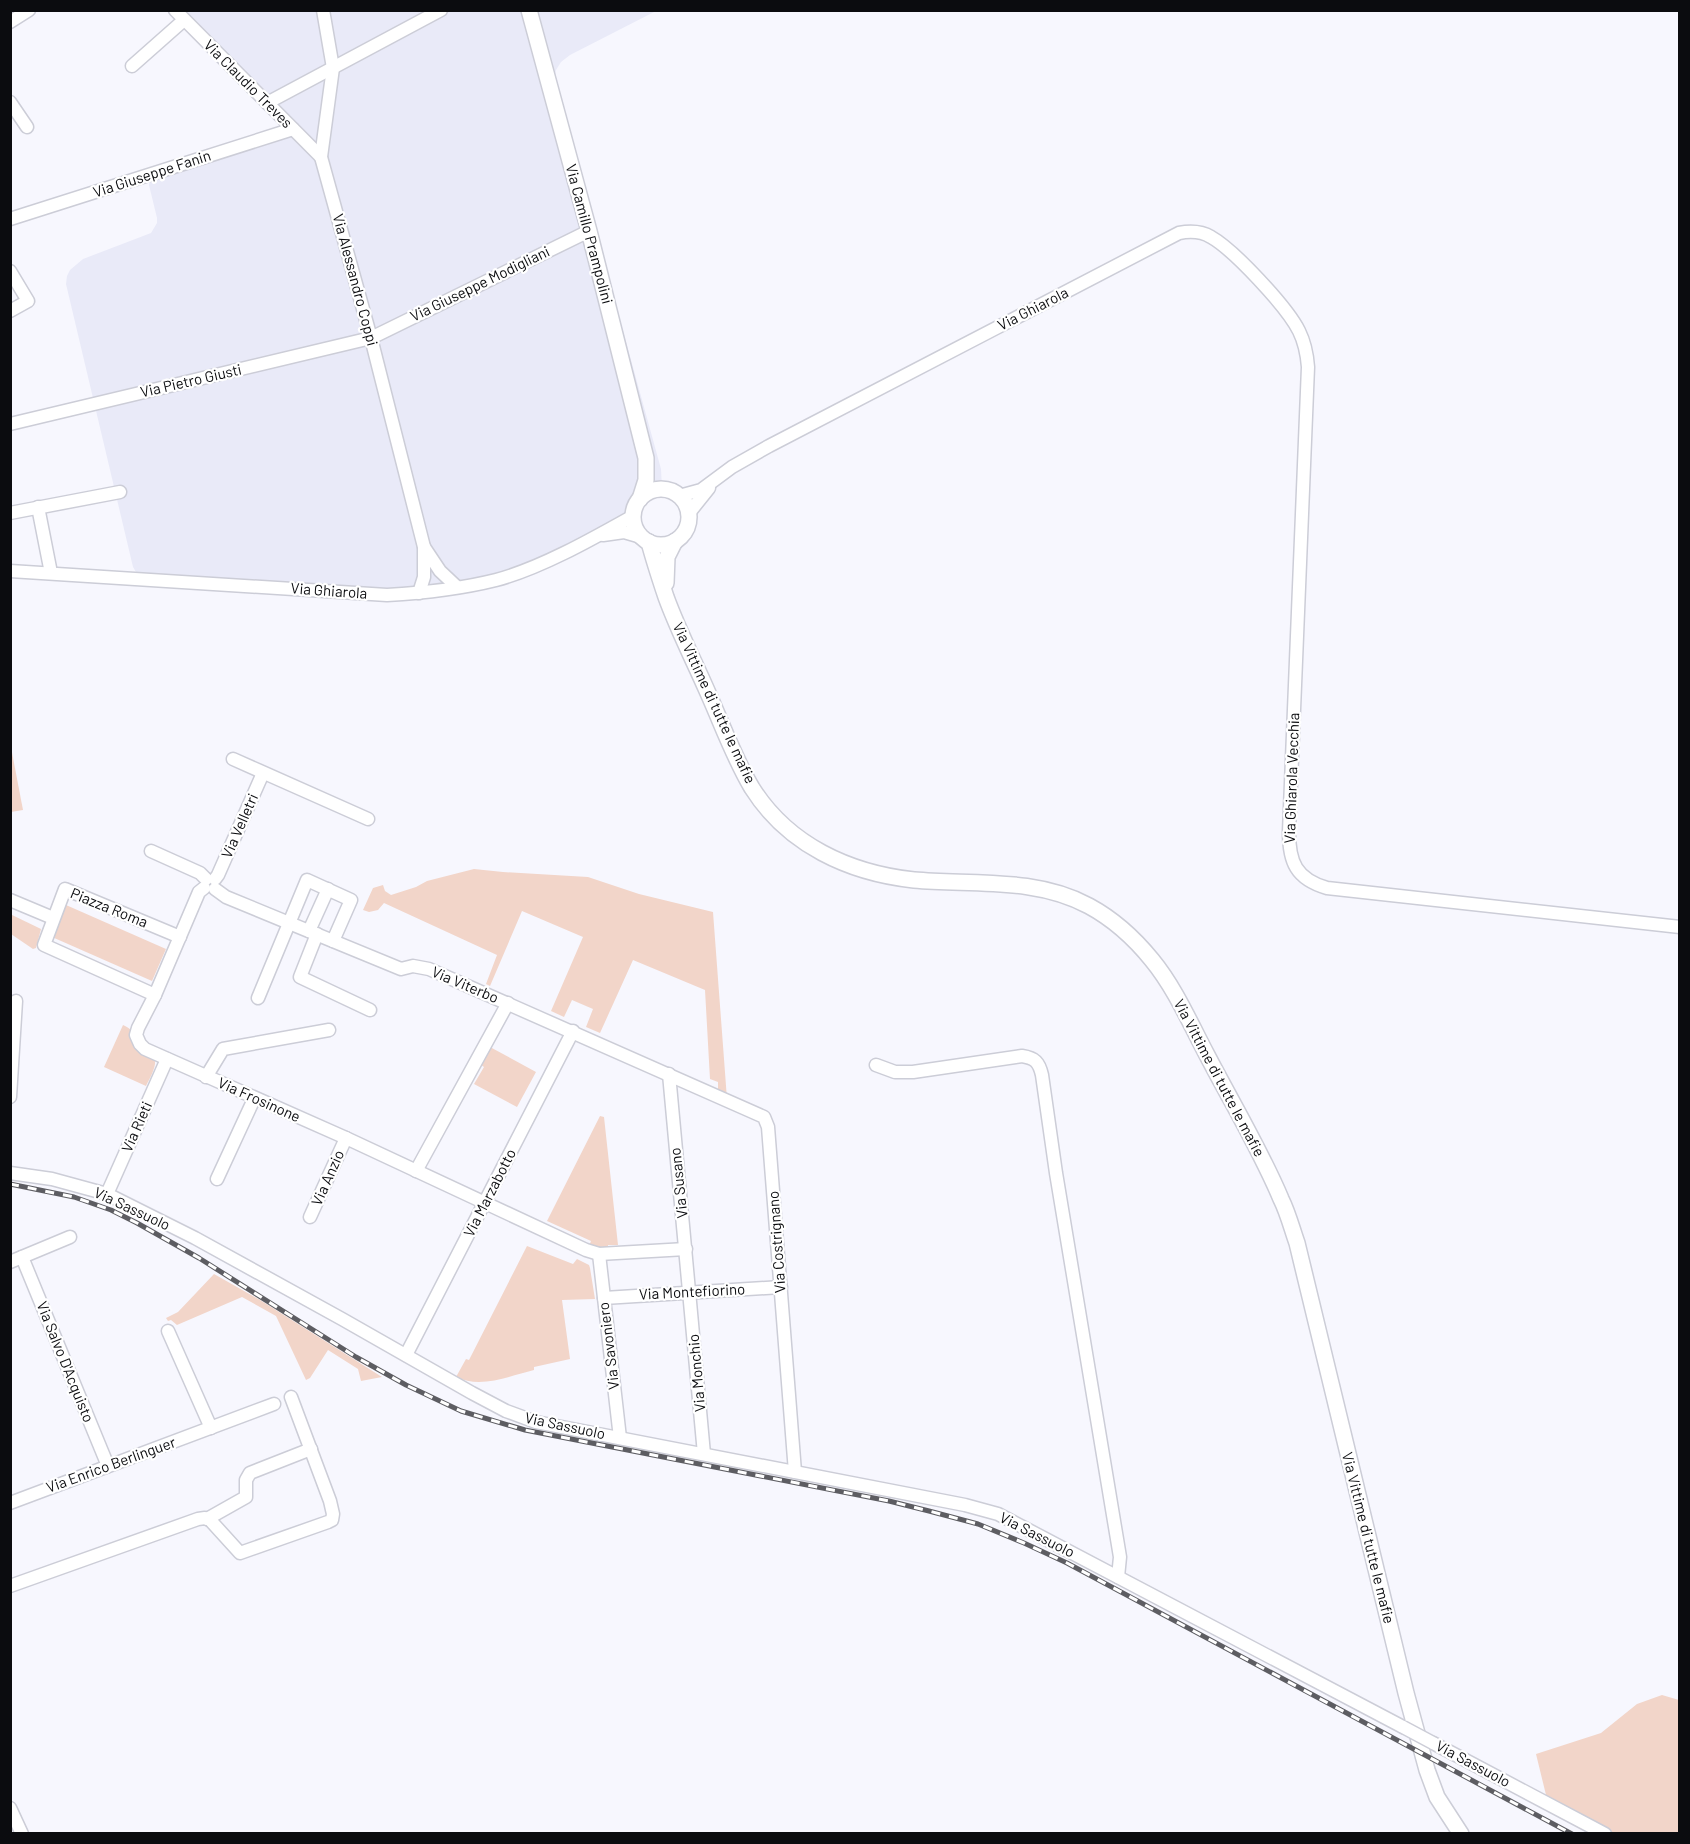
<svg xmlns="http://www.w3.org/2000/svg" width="1690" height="1844" viewBox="0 0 1690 1844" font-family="Barlow,sans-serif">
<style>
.built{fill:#e9eaf8}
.green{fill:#f2d5c9}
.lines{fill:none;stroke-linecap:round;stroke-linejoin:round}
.minor-casing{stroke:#cccdd7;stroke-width:15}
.major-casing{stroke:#cccdd7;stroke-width:18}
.minor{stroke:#fff;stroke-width:12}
.major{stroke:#fff;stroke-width:15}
.rail-casing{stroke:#5d5d62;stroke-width:5}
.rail{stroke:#fff;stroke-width:3;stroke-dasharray:9;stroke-linecap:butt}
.minor-bridge-casing{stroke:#cccdd7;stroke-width:15;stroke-linecap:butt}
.minor-bridge{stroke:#fff;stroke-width:12}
.labels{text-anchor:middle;stroke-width:4.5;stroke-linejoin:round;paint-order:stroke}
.street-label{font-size:15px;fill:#0b0c0f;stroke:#fff}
</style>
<rect width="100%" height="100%" fill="#f7f7fe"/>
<!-- built -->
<polygon class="built" points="176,11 656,11 570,55 561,62 556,70 554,80 661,469 662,488 658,495 533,567 436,591 153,577 140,575 136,572 133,567 66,284 67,276 70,270 83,259 151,233 157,223 157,218 149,185 150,179 293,129"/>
<!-- green -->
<g class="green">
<polygon points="10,742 23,810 11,812 10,812"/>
<polygon points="474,869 503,872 588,877 639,894 713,912 727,1099 718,1094 718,1082 710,1079 705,990 633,960 600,1033 586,1027 593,1009 572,1000 564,1017 551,1011 583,937 522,911 490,986 486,984 497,955 384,903 378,910 369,912 363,910 373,888 383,885 385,891 391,895 416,887 427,881"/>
<polygon points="66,905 166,949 152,981 52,937"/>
<polygon points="10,914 41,929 36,948 33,949 11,934"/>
<path d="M123,1025c10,4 34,27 32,39 -1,7 -6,16 -9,22l-42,-19z"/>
<polygon points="490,1047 536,1072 517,1107 474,1084 484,1067 481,1065"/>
<polygon points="600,1116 604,1117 618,1245 608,1245 608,1253 588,1249 591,1241 547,1221"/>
<path d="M527,1246l46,18 4,-5 12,6 1,3 5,31 -33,1 8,59 -36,8v3c-25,6 -53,19 -78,7l10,-18 3,1z"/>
<polygon points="214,1274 260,1300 382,1377 361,1381 358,1369 328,1350 310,1378 306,1380 276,1316 242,1297 177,1325 171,1320 168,1321 166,1318 178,1312"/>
<polygon points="1662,1695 1679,1700 1679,1833 1613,1833 1591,1820 1547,1799 1536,1754 1601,1733 1637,1704"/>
</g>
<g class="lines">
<!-- minor casing -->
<g class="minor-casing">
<g id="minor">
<polyline points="175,10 321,157"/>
<polyline points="323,10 333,68 321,157 371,338 424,547 424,577 419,593"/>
<polyline points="10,22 29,10"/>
<polyline points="132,66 184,20"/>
<polyline points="10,102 27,127"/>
<polyline points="267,103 441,10"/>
<polyline points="10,219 293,129"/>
<polyline points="10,271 28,301 10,311"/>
<polyline points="10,424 371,338 589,231"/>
<path d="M679,496l22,-6 31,-23 37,-21 410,-213c11,-2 22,-2 32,4 23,13 76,70 88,94 6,12 8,23 9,36l-19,465c0,30 7,47 38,56l353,39"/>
<polyline points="38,507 51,573"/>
<polyline points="10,513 120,492"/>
<polyline points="689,513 709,488"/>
<polyline points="603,535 624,532 641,537"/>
<polyline points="424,547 440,571 457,587"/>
<path d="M10,571l377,24c36,-2 73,-6 109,-15 45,-12 96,-41 137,-64"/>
<polyline points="233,759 368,819"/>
<polyline points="151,851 200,873 206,879"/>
<polyline points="215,879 218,875 263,773"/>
<polyline points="204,888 199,892 155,995 138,1028 136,1035 140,1044 145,1049 346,1138 586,1250 599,1254 686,1249"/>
<polyline points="215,889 226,897 401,969 413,966 429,969 764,1117 768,1127 795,1472"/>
<polyline points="10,900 53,918"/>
<polyline points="309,931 328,889"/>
<polyline points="317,934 300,977 370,1010"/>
<polyline points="155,995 44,945 65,889 180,937"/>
<polyline points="258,998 307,880 351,900 333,941"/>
<path d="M876,1065l19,7h18l109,-16c13,2 17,6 20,19l14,98 64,384 -2,20"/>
<polyline points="669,1074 704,1454"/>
<polyline points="206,1077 223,1049 329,1030"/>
<polyline points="10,1097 16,1001"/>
<polyline points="416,1171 508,1003"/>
<polyline points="10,1173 52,1179 107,1194 195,1238 342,1319 472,1393 506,1411 536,1422 965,1505 998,1514 1403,1727"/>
<polyline points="217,1179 254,1099"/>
<polyline points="107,1194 167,1059"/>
<polyline points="310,1217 346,1138"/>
<polyline points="599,1254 620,1438"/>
<polyline points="22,1257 108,1466"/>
<polyline points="10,1262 70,1237"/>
<polyline points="604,1298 781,1287"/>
<polyline points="168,1331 211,1428"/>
<polyline points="406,1355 573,1031"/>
<polyline points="10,1503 274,1404"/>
<polyline points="207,1519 246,1497 246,1480 250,1473 311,1449"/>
<polyline points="10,1586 198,1519 205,1518 210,1520 240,1553 328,1522 332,1520 333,1514 330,1501 291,1397"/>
<polyline points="1433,1743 1605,1834"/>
<polyline points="10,1808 22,1834"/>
</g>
</g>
<!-- major casing -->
<g class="major-casing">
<g id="major">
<polyline points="529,10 589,231 646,458 646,480 640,499"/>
<circle cx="661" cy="517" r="28"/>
<path d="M649,542c5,19 11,37 17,55 12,33 28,64 42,96 14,31 26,65 44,95 36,57 97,85 162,92 58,5 122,-3 175,26 24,13 46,33 63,54 23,28 38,63 55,95 25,48 53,94 74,144 7,14 11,30 16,44l109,450 21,77 10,27 24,37"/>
<polyline points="666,583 667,557 675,541"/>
</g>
</g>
<!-- minor -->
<use href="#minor" class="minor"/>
<!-- major -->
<use href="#major" class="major"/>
<!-- rail casing -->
<g class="rail-casing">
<polyline id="rail" points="10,1184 74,1197 111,1210 137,1223 199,1258 356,1357 406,1385 461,1411 525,1430 889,1501 929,1511 978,1524 1024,1543 1067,1563 1572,1834"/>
</g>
<!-- rail -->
<use href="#rail" class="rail"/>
<!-- minor-bridge casing -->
<g class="minor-bridge-casing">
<polyline id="minor-bridge" points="1403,1727 1433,1743"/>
</g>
<!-- minor-bridge -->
<use href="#minor-bridge" class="minor-bridge"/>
</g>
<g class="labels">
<!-- street labels -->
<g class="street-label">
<text transform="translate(248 84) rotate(45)" y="5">Via Claudio Treves</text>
<text transform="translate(152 174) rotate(-18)" y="5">Via Giuseppe Fanin</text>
<text transform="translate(589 234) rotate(75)" y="5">Via Camillo Prampolini</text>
<text transform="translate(355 280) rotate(75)" y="5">Via Alessandro Coppi</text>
<text transform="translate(480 284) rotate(-26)" y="5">Via Giuseppe Modigliani</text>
<text transform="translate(1033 309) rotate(-27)" y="5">Via Ghiarola</text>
<text transform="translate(191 381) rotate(-13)" y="5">Via Pietro Giusti</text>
<text transform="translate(329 591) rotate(4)" y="5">Via Ghiarola</text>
<text transform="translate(714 703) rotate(65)" y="5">Via Vittime di tutte le mafie</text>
<text transform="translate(1292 778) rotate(-88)" y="5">Via Ghiarola Vecchia</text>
<text transform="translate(240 826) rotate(-66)" y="5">Via Velletri</text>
<text transform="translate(109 908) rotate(22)" y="5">Piazza Roma</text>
<text transform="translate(465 985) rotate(23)" y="5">Via Viterbo</text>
<text transform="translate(1219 1078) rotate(62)" y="5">Via Vittime di tutte le mafie</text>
<text transform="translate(259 1100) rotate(24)" y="5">Via Frosinone</text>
<text transform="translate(137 1127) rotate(-66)" y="5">Via Rieti</text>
<text transform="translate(328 1178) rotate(-66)" y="5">Via Anzio</text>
<text transform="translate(679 1183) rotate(-96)" y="5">Via Susano</text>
<text transform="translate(490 1193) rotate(-63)" y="5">Via Marzabotto</text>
<text transform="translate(132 1209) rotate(25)" y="5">Via Sassuolo</text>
<text transform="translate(777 1242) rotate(-94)" y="5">Via Costrignano</text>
<text transform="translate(692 1292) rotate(-3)" y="5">Via Montefiorino</text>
<text transform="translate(609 1346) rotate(-97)" y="5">Via Savoniero</text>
<text transform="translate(65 1362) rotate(68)" y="5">Via Salvo D'Acquisto</text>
<text transform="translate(697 1373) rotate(-95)" y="5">Via Monchio</text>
<text transform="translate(565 1426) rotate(12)" y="5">Via Sassuolo</text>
<text transform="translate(111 1465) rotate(-20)" y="5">Via Enrico Berlinguer</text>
<text transform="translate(1037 1535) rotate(27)" y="5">Via Sassuolo</text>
<text transform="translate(1368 1538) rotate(76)" y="5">Via Vittime di tutte le mafie</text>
<text transform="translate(1473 1764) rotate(28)" y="5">Via Sassuolo</text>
</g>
</g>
<!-- border -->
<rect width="1690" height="1844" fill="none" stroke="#0b0c0f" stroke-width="24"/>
</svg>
